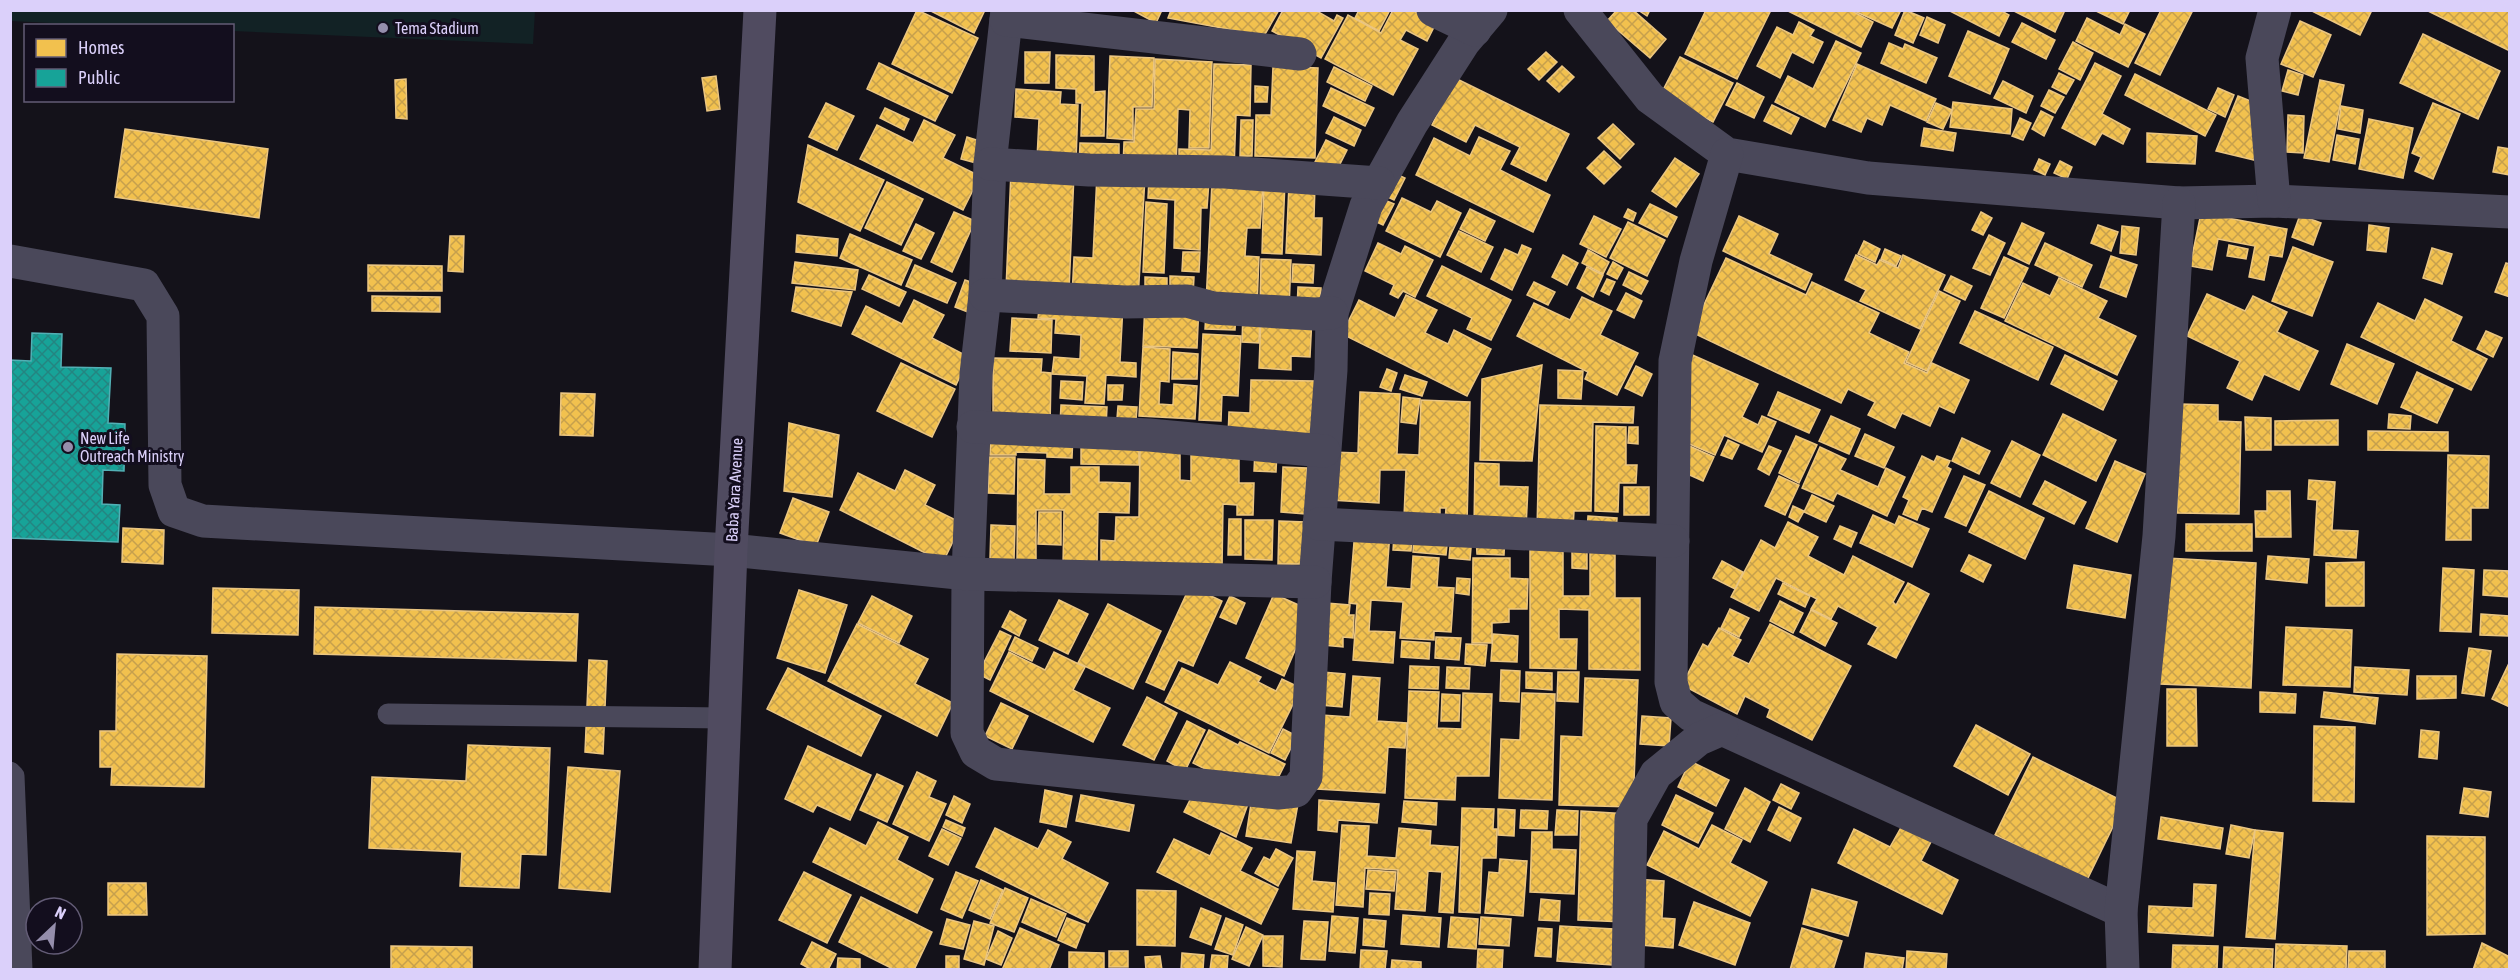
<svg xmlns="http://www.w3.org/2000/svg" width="2520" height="980" viewBox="0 0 2520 980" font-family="'Asap Condensed',sans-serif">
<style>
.pitch{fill:#122225}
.homes{fill:url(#homes-cross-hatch);stroke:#ebc682;stroke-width:1.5}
.public{fill:url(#public-cross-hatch);stroke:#52b0b5;stroke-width:1.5}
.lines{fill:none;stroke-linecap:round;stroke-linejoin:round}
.service{stroke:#4a485a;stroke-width:21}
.minor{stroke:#4a485a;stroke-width:33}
.secondary{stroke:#504b60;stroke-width:33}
.poi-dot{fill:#958eac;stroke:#130e1e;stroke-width:2}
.labels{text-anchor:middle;stroke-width:6;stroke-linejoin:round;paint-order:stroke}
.poi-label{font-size:16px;fill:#dbd0fa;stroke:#130e1e;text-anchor:start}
.street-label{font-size:16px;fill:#dbd0fa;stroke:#130e1e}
</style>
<defs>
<pattern id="homes-cross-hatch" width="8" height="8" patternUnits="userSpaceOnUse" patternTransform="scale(1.5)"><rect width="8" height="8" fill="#f2c14e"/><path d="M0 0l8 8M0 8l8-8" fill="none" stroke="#c6a04d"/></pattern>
<pattern id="public-cross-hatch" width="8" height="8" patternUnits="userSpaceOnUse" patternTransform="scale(1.5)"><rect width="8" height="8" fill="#17a398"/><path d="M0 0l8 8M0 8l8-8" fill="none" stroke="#248581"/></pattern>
</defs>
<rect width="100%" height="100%" fill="#14121a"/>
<!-- pitch -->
<polygon class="pitch" points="11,10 534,10 535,11 533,44 233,31 232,26 110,26 11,21"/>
<!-- homes -->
<g class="homes">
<polygon points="917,10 978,38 952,93 892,64"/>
<polygon points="929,10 985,10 974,33"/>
<polygon points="1132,10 1162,10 1156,23"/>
<polygon points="1171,10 1279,10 1264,36 1168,18"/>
<polygon points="1283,10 1315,10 1334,21 1337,15 1343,18 1321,58 1272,31"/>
<polygon points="1359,10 1390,10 1379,31 1355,18"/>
<polygon points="1393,10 1412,10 1436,23 1427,41 1406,30 1400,40 1418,49 1393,95 1325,59 1348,15 1381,33"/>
<polygon points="1617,10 1633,10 1666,39 1650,58 1607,21"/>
<polygon points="1638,10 1650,10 1647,16"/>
<polygon points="1767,10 1770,12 1737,79 1685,54 1706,10"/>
<polygon points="1786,10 1850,10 1873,22 1861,47"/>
<polygon points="1852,10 1901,10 1892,28"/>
<polygon points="1905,10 1924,18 1913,43 1895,35"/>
<polygon points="1948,10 2000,10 2009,15 1999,36"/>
<polygon points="2012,10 2065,10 2055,32"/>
<polygon points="2094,10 2130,10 2123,24"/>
<polygon points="2161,10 2193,10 2160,75 2135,63"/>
<polygon points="2310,10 2372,10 2360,35"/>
<polygon points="2426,10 2510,10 2510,51"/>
<polygon points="1927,17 1945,25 1938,43 1920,35"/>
<polygon points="2087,18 2120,35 2125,24 2145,34 2128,67 2076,41"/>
<polygon points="2300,21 2331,35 2313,77 2281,64"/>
<polygon points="1799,22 1814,30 1810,36 1823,42 1813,63 1792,52 1780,78 1757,66 1777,27 1793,35"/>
<polygon points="2022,23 2055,40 2046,59 2012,42"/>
<polygon points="1968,31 2009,49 1990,94 1949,76"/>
<polygon points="2423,34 2500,71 2478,119 2400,83"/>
<polygon points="1836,41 1861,53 1825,127 1775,102 1788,76 1813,89"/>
<polygon points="2073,42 2093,53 2080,80 2059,69"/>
<polygon points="1889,43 1903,49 1905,44 1937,58 1926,83 1881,63"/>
<polygon points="1025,52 1050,52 1049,83 1025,83"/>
<polygon points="1546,52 1557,62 1539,80 1528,69"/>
<polygon points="1056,55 1094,56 1094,92 1105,91 1104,136 1081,136 1082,103 1076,103 1076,89 1056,88"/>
<polygon points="1110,56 1154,58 1152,107 1133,107 1133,140 1107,138"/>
<polygon points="1680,57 1733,83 1713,122 1660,96"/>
<polygon points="1155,59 1212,62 1209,148 1189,148 1190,110 1178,109 1176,169 1123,167 1124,142 1134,142 1136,109 1154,109"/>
<polygon points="879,63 948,96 935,121 867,89"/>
<polygon points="2095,63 2121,76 2102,114 2130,129 2123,144 2102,133 2095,145 2062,128"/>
<polygon points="1214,64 1251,65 1250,116 1236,115 1234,170 1179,167 1179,149 1211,150"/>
<polygon points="1857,64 1936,99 1926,121 1890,105 1882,125 1867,118 1861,132 1833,120"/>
<polygon points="1273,66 1318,68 1315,158 1255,156 1256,115 1271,115"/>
<polygon points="1562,66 1574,77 1559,92 1547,81"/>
<polygon points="1334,67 1372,86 1365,101 1327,82"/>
<polygon points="2288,70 2303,75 2298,95 2282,91"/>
<polygon points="2059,73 2074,80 2066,94 2052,87"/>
<polygon points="2135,74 2216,115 2205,136 2125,95"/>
<polygon points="716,76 720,109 707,111 702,78"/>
<polygon points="1455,78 1569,134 1546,181 1511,164 1520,147 1475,125 1466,142 1432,125"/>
<polygon points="406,79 407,119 396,118 395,80"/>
<polygon points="2320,80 2344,85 2329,162 2304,158"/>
<polygon points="2003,81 2033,96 2026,113 1994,98"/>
<polygon points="1737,83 1764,97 1754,118 1726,105"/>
<polygon points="1255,86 1268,87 1267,102 1255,102"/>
<polygon points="1331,88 1374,108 1365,126 1323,106"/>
<polygon points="2218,88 2234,95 2225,117 2208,109"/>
<polygon points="1016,89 1061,92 1060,104 1078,105 1076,162 1037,159 1039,119 1015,117"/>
<polygon points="2049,90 2064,97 2055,113 2041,106"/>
<polygon points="2238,96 2263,106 2254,160 2216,151"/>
<polygon points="1953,102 2012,109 2010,134 1950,127"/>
<polygon points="826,103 854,116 837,150 809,137"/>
<polygon points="1936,103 1952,110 1943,129 1927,122"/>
<polygon points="2433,103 2460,114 2433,179 2415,171 2421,157 2412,153"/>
<polygon points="1772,105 1799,118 1791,134 1764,121"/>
<polygon points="2341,106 2363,110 2360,133 2338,129"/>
<polygon points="885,108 909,119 904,130 880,118"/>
<polygon points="2041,111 2053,117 2044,136 2032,129"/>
<polygon points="2288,115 2304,116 2303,153 2287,152"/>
<polygon points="1334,117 1361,130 1354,146 1326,133"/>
<polygon points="2020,118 2031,123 2023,140 2012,136"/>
<polygon points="2369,119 2413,128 2403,178 2359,169"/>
<polygon points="924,120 955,135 943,158 980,176 963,210 860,159 877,125 913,143"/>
<polygon points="1241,120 1253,120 1252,156 1240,156"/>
<polygon points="1613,124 1634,144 1620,159 1598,138"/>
<polygon points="1924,128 1956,133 1953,151 1921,146"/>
<polygon points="125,129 268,149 259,218 115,197"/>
<polygon points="2147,133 2197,136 2195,164 2147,162"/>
<polygon points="2337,135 2359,139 2355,164 2333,160"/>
<polygon points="967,137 986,143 980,164 961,159"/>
<polygon points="1479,137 1510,151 1500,170 1550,195 1533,232 1416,175 1434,138 1470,156"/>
<polygon points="1326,140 1347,150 1334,176 1313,166"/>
<polygon points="1080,143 1119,144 1119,167 1079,166"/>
<polygon points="808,145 884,180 860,231 798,202"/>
<polygon points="2498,147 2510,149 2510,175 2493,172"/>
<polygon points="1604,151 1621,167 1604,184 1587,168"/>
<polygon points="1675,158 1699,174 1676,207 1652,191"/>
<polygon points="2039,159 2050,164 2045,175 2034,170"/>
<polygon points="2060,161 2072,167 2067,179 2054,173"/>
<polygon points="1011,171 1074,174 1069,291 1006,289"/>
<polygon points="1392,172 1405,178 1394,200 1381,194"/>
<polygon points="1097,174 1145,177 1138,300 1072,296 1074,257 1093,258"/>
<polygon points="1149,178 1209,181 1207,208 1201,208 1200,250 1174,248 1175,200 1148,198"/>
<polygon points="1264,181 1285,182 1282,254 1262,253"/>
<polygon points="887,182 923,199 901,245 865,228"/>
<polygon points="1212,182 1263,184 1260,228 1247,228 1245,256 1259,257 1257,306 1206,303"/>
<polygon points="1289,184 1315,185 1314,218 1322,218 1321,255 1286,253"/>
<polygon points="1402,198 1431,212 1437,201 1461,213 1440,257 1386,231"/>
<polygon points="1382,199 1394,204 1383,225 1372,220"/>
<polygon points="1146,202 1167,204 1164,273 1143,272"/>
<polygon points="1650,204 1677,217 1667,237 1639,223"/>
<polygon points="1470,209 1495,221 1485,241 1460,229"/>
<polygon points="1628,209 1636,213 1633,221 1624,217"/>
<polygon points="954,212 975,221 952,272 931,262"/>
<polygon points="1981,212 1992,218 1983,235 1972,230"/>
<polygon points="2201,213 2287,229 2282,257 2269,255 2264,280 2249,277 2255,246 2218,239 2212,270 2190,266"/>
<polygon points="2300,215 2321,223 2313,245 2292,237"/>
<polygon points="1594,216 1621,229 1606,257 1580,244"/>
<polygon points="1739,216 1778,234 1769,254 1812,274 1805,290 1723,251"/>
<polygon points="1628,222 1665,240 1647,276 1610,258"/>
<polygon points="2022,223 2044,233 2029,264 2008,254"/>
<polygon points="916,224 934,233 921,259 903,251"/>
<polygon points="2098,225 2118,232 2111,251 2091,243"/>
<polygon points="2369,225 2389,228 2386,252 2367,250"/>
<polygon points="2122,226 2139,228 2136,255 2120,253"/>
<polygon points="1459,231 1493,247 1481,272 1447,255"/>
<polygon points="850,234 912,260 901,285 840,258"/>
<polygon points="797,235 838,239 837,256 796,252"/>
<polygon points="1989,235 2005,243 1990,275 1973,268"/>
<polygon points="450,236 464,236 463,272 448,271"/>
<polygon points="1864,241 1880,249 1875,262 1858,254"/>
<polygon points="1378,243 1401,254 1405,246 1433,260 1415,297 1403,291 1398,298 1390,294 1394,285 1365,271"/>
<polygon points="2045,243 2092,265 2082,287 2035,265"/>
<polygon points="1522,245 1531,249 1512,290 1491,279 1505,249 1518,255"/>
<polygon points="2229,245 2248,249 2246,259 2227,256"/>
<polygon points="2293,247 2333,262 2312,316 2272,301"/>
<polygon points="2432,248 2452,254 2442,284 2423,278"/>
<polygon points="1885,249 1901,256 1896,266 1881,259"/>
<polygon points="1588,250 1609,262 1603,274 1582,263"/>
<polygon points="1183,252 1200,252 1199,272 1182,271"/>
<polygon points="1563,255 1578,263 1567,285 1552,277"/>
<polygon points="1856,255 1877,265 1880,260 1898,268 1903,255 1945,275 1920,329 1860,301 1866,290 1845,280"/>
<polygon points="2111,256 2137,265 2126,297 2100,287"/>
<polygon points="2004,257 2028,268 2004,318 1981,308"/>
<polygon points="1726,258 1806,295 1812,282 1879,313 1869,333 1909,352 1904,363 1927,373 1932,363 1969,380 1954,413 1939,406 1930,426 1902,413 1895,428 1868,415 1875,402 1848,389 1841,403 1691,332"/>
<polygon points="1261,259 1291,260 1289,309 1260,308"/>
<polygon points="795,262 858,270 855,290 792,283"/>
<polygon points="1613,262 1623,268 1617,279 1607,274"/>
<polygon points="2506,263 2510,264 2510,297 2495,292"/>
<polygon points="1293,264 1314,265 1313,283 1292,282"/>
<polygon points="368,265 442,266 442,291 368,291"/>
<polygon points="915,265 956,283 947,303 906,286"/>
<polygon points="1442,266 1511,300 1491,340 1467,329 1472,318 1427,296"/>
<polygon points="1587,267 1603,275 1593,297 1577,288"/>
<polygon points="1629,272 1648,281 1641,294 1623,285"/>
<polygon points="869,275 906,292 899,306 862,289"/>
<polygon points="1170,276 1194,277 1193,295 1170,293"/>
<polygon points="1951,276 1972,286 1965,300 1944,290"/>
<polygon points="1145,277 1167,278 1167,292 1145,291"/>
<polygon points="2059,278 2107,301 2098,318 2136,336 2117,375 2005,321 2023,283 2050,296"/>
<polygon points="1607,279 1615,282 1609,295 1601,291"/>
<polygon points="965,280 983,286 973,314 955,307"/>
<polygon points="1534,282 1555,292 1548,305 1527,295"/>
<polygon points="796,287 852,292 841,326 792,311"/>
<polygon points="1298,287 1321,288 1320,309 1297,309"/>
<polygon points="1939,291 1960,301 1927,371 1906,362"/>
<polygon points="1626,293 1642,301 1634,318 1617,310"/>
<polygon points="2207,294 2245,311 2253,296 2287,312 2277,332 2318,351 2299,390 2264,374 2252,400 2227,388 2240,361 2187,336"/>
<polygon points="1406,295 1437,310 1425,333 1448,344 1454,330 1491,349 1467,396 1342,334 1359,300 1395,318"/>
<polygon points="372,296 440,297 440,312 372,311"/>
<polygon points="1582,297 1612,311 1600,335 1638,353 1617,395 1585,379 1588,372 1517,336 1534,303 1570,320"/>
<polygon points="2425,299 2462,317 2451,341 2487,359 2471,390 2361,337 2378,303 2415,321"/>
<polygon points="914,300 944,315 932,338 969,357 956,385 852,334 866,306 902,324"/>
<polygon points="1040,300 1123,305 1120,362 1136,363 1136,377 1106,375 1104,404 1085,403 1087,376 1052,374 1054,357 1080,359 1081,335 1055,333 1056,319 1038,318"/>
<polygon points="1145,303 1199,305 1197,348 1143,346"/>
<polygon points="1975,311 2053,347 2038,380 1960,343"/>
<polygon points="1206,312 1236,313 1235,330 1205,329"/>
<polygon points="1243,313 1260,314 1259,343 1242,342"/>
<polygon points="1261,315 1312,317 1310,357 1291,356 1291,370 1259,368"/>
<polygon points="1012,318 1052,320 1051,353 1010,351"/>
<polygon points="2486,331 2502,338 2493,357 2477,349"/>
<polygon points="1203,334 1241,336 1238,396 1222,395 1221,421 1199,420"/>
<polygon points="2347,344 2394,364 2377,404 2331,384"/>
<polygon points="1143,347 1170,349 1169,382 1160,381 1159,404 1173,405 1174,384 1197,386 1195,419 1139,416"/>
<polygon points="1173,352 1198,354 1197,379 1172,379"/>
<polygon points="1688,353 1758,384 1742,417 1758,425 1762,416 1776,422 1762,452 1724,435 1715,455 1680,440"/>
<polygon points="2065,355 2117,381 2103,410 2051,384"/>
<polygon points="993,358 1042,359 1041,372 1051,373 1050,428 993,427"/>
<polygon points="901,363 955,389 932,437 877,411"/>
<polygon points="1542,365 1532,461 1480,460 1482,379"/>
<polygon points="1636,366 1652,374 1642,396 1625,388"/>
<polygon points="1387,369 1397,373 1391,391 1380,387"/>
<polygon points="1558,370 1583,371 1581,399 1558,398"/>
<polygon points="2417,372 2453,389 2437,423 2401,407"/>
<polygon points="1405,375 1427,382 1422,396 1400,389"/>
<polygon points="1251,380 1316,381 1314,440 1228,437 1229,412 1250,413"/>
<polygon points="1061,381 1083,382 1082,400 1060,398"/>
<polygon points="1108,385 1123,385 1122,400 1108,400"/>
<polygon points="1360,392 1400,394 1397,454 1419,455 1421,400 1470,402 1467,523 1445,522 1446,508 1440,508 1440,518 1404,517 1406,470 1380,470 1379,503 1330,500 1332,452 1358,453"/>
<polygon points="1778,392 1820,410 1809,433 1768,415"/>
<polygon points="561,393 595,394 593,436 560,435"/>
<polygon points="1403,397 1420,399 1416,424 1401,422"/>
<polygon points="2180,404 2218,405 2218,421 2241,422 2239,514 2177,513"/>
<polygon points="1061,405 1107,407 1106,427 1060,424"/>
<polygon points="1540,405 1634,407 1633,423 1593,422 1591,511 1574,511 1573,529 1537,529"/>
<polygon points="1118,406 1137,407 1136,420 1116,431"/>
<polygon points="2063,414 2116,440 2096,481 2043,455"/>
<polygon points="2389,414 2411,416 2410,429 2388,428"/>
<polygon points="1831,416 1860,429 1849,454 1819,441"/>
<polygon points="2245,417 2271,418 2271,450 2246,450"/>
<polygon points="2338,420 2338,445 2275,445 2275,421"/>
<polygon points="789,423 839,435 832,497 784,491"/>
<polygon points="1596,426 1626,427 1626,465 1637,465 1636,483 1619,483 1618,512 1595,511"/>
<polygon points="1629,427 1638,427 1638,444 1628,443"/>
<polygon points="2368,431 2448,432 2448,451 2368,450"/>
<polygon points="991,432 1073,434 1072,458 1047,457 1047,453 1016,452 1016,455 990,455"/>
<polygon points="1865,434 1894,447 1884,468 1855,456"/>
<polygon points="1081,435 1139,436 1139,465 1081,464"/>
<polygon points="1796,436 1817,445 1799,483 1779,473"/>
<polygon points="1962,438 1990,451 1979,474 1952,461"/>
<polygon points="1728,440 1739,445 1732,459 1721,455"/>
<polygon points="2012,441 2040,455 2020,497 1991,483"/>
<polygon points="1140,442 1180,442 1180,480 1191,481 1191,443 1239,443 1239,483 1254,483 1253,515 1237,515 1237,505 1223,504 1222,569 1101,568 1101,540 1115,541 1116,517 1139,517"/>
<polygon points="1685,444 1714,457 1703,481 1674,468"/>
<polygon points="1769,446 1781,451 1769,475 1758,469"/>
<polygon points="1820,447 1846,459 1840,470 1878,487 1886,468 1905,477 1887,516 1837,493 1833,501 1802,488"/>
<polygon points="1255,450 1277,451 1276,472 1254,471"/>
<polygon points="2448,455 2489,456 2488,508 2471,508 2471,540 2446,540"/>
<polygon points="1922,456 1934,462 1937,456 1950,461 1947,467 1951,469 1932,512 1922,508 1917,520 1903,514 1909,500 1903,497"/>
<polygon points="989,457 1015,457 1014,494 988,493"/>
<polygon points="1018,459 1045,460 1044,494 1071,494 1071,467 1099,467 1099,482 1130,483 1129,513 1098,512 1097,565 1063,565 1064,510 1036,510 1036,564 1017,564"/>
<polygon points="2115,461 2145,474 2117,542 2086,528"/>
<polygon points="1475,463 1499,464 1499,486 1528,487 1526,528 1474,527"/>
<polygon points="1283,467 1307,468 1305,514 1281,512"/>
<polygon points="905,470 935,485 925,505 962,523 943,562 840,510 858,473 895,491"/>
<polygon points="1779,476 1799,485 1785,515 1765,506"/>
<polygon points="1964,476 1985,485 1966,526 1945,517"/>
<polygon points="2309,480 2335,482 2332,530 2358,531 2356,558 2314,555 2317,500 2308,499"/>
<polygon points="2045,481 2086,502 2074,524 2033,504"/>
<rect x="1624" y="487" width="25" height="28"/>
<polygon points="1989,491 2044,518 2025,559 1969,532"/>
<polygon points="2267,491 2290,491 2291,537 2256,537 2255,511 2267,511"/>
<polygon points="1812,495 1834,506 1826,522 1804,512"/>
<polygon points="793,498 829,512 816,546 780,533"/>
<polygon points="1793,506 1804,511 1798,522 1789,517"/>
<polygon points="1039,512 1061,512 1061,545 1038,544"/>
<polygon points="1873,515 1895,525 1899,516 1929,529 1912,567 1860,543"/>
<polygon points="1588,516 1617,518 1616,535 1587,533"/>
<polygon points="1229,519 1241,519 1241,555 1228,555"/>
<polygon points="1245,520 1273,520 1272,560 1245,559"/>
<polygon points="1279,521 1306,522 1306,564 1278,564"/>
<polygon points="1788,522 1818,537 1808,556 1844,575 1853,556 1904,582 1893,602 1896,605 1908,583 1929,594 1896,658 1868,644 1878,627 1838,606 1831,619 1811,609 1817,599 1776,578 1759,611 1731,597 1761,540 1775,548"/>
<rect x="2186" y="524" width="66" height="27"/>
<polygon points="991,525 1015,526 1014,560 990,559"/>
<polygon points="1840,526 1857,533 1851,547 1834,539"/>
<polygon points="123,528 164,530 163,564 122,562"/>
<polygon points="1355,530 1390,532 1386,587 1411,589 1413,556 1439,558 1437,587 1454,588 1451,632 1434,631 1434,640 1400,638 1403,602 1371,600 1369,631 1395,632 1393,663 1353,660 1357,604 1349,603"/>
<polygon points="1414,534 1448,536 1446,555 1413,552"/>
<polygon points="1394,535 1412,536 1411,551 1393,550"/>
<polygon points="1451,535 1472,536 1470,560 1449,558"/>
<polygon points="1476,536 1505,536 1504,555 1477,554"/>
<polygon points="1530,541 1563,542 1563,596 1590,596 1590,542 1615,542 1615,598 1640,598 1640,670 1589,669 1589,610 1559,609 1559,639 1577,639 1576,669 1530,668"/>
<polygon points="1572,546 1587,546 1587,569 1572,568"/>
<polygon points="1969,555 1991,565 1983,582 1961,571"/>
<polygon points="2268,556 2309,559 2307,583 2266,579"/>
<polygon points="1473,558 1510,558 1510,578 1528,579 1527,609 1509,609 1509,622 1492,623 1492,643 1472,643"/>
<polygon points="2166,558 2256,563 2251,688 2160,684"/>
<polygon points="1722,561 1743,572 1735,589 1713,578"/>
<polygon points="2364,562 2364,606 2326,606 2326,563"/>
<polygon points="2074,565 2131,575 2125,618 2067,608"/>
<polygon points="2443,568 2474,570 2471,632 2440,631"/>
<polygon points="2484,570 2510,571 2510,597 2483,595"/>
<polygon points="1457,578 1470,579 1469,595 1456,593"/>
<polygon points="1783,583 1810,596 1805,607 1778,594"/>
<polygon points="1190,586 1222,601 1193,666 1178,660 1164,690 1146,682"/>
<polygon points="213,588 299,590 298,635 212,633"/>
<polygon points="799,590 847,605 825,673 777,658"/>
<polygon points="1274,594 1312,611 1284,676 1246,658"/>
<polygon points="872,596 912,616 899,643 858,623"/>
<polygon points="1230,596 1245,603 1236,624 1220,617"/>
<polygon points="1059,600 1088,614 1068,654 1039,640"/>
<polygon points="1780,601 1803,613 1793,633 1770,621"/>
<polygon points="1326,603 1350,605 1349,615 1354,615 1353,638 1343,637 1343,647 1323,645"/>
<polygon points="1108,604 1161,631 1133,689 1078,663"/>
<polygon points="315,607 578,614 576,661 314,654"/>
<polygon points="1730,609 1749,618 1739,637 1721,628"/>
<polygon points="1811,610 1837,623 1825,646 1800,632"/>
<polygon points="1010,611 1026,620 1019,636 1002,627"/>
<polygon points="2481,614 2509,616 2508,636 2480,635"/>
<polygon points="857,624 928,659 915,684 953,703 937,736 828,681"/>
<polygon points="1770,624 1851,666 1812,740 1767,717 1770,709 1745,696 1737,714 1682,685 1703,644 1708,647 1719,628 1741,640 1732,656 1749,664"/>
<polygon points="2286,627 2352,630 2350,687 2283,685"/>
<polygon points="1000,631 1011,636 990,680 978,674"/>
<polygon points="1493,634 1518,636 1517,662 1491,661"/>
<polygon points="1015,637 1038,648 1032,661 1009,650"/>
<polygon points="1436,637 1461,638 1459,660 1435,658"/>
<polygon points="1402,641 1430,643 1429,659 1401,657"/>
<polygon points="1466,644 1487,645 1485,666 1465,664"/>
<polygon points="2469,648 2491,651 2484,696 2462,693"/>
<polygon points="1009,652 1045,670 1054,652 1085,667 1073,690 1110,708 1093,742 990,691"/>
<polygon points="117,654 207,656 204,787 111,785 112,767 100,767 100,731 116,731"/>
<polygon points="589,660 607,661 603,754 585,752"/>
<polygon points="2510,661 2510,707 2492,699"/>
<polygon points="1230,662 1261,677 1258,682 1276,691 1282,679 1301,688 1269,753 1165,702 1182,668 1218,685"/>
<polygon points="1410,666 1439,667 1438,689 1409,688"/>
<polygon points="1447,667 1470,668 1469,689 1446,688"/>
<polygon points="2355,667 2409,670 2407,695 2354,692"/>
<polygon points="788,668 881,716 861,756 767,709"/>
<polygon points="1501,670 1520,671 1519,702 1500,701"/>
<polygon points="1322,672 1345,674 1342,707 1320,705"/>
<polygon points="1526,672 1552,673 1552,690 1526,688"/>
<polygon points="1558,672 1579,672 1578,702 1557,701"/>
<polygon points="1353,676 1380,678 1377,721 1407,723 1405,748 1388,747 1385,793 1317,789 1322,715 1350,717"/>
<polygon points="2417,676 2456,676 2456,698 2417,699"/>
<polygon points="1585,678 1638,680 1633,807 1559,805 1561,736 1583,737"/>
<polygon points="2167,689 2196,689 2197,746 2167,746"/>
<polygon points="1409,691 1439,692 1437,728 1462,729 1463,693 1492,694 1489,776 1456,776 1455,800 1405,798"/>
<polygon points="2260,692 2296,694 2295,713 2260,712"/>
<polygon points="2324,692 2378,698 2375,724 2321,717"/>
<polygon points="1522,693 1555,694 1552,800 1499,798 1501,739 1520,740"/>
<polygon points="1442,694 1460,695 1459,721 1441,721"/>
<polygon points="1147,697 1177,713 1154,760 1123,745"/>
<polygon points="1001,703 1028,716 1012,749 985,736"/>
<polygon points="1642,716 1671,718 1669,746 1640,744"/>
<polygon points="1187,721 1205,730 1185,771 1167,761"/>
<polygon points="1976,725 2030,754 2008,795 1954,766"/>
<polygon points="2314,726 2355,727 2354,802 2313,801"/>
<polygon points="1283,729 1297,736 1285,760 1271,753"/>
<polygon points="1209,730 1238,745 1240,742 1285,764 1279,776 1229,781 1193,763"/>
<polygon points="2421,730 2439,732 2437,759 2419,757"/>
<polygon points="468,745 550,748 546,855 521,854 519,888 460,886 462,852 369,848 372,777 466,781"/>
<polygon points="808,746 871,775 850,820 817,805 813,812 785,799"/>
<polygon points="2033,757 2125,802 2087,880 1995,835"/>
<polygon points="1690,761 1729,780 1716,806 1678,787"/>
<polygon points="568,767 620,771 610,892 559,888"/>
<polygon points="917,772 936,781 929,797 946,804 929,841 893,824"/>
<polygon points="877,774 903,786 887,822 860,810"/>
<polygon points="1781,784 1799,793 1791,809 1773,800"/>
<polygon points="1745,788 1770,802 1750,842 1725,829"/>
<polygon points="2464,788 2491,792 2488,817 2460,813"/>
<polygon points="1045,790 1072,796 1066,827 1040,822"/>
<polygon points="1081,795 1134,805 1129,831 1076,821"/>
<polygon points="1676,795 1713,813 1698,843 1662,825"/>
<polygon points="954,796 970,804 962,823 946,815"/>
<polygon points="1192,796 1248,804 1236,837 1184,812"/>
<polygon points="1252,797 1298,804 1291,843 1246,836"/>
<polygon points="1319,800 1379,804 1377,823 1338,820 1337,832 1318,830"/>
<polygon points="1404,801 1437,803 1436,825 1402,822"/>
<polygon points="1779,807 1801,818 1790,841 1768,830"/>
<polygon points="1462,808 1494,809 1493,829 1497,829 1496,858 1482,858 1480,913 1459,912"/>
<polygon points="1498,809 1515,810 1514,836 1498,835"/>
<polygon points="1521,810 1548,811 1547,829 1520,828"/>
<polygon points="1557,810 1578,811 1577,835 1555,835"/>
<polygon points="1581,811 1629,814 1625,922 1578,920"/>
<polygon points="2161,817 2223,828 2220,849 2158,839"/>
<polygon points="946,820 965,828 962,836 943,827"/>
<polygon points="878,822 908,837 897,860 933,879 917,913 813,862 830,828 866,846"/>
<polygon points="1903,824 1933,838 1921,861 1958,880 1942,914 1838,863 1854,829 1890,847"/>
<polygon points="1342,825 1369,826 1367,856 1396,858 1399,828 1431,831 1430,845 1458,847 1453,913 1439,912 1442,872 1428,871 1425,911 1395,909 1398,870 1365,868 1363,907 1336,905"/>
<polygon points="1712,825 1742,840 1730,863 1767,882 1750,916 1647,865 1664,831 1699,849"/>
<polygon points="2231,825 2255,830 2249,858 2226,854"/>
<polygon points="995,828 1038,849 1048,830 1071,842 1062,859 1108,883 1088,922 976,867"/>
<polygon points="942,829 961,838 948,865 929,856"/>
<polygon points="2255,830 2283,833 2275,939 2246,937"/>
<polygon points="1532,832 1552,832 1552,849 1576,850 1574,894 1530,892"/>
<polygon points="1221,833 1252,848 1240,871 1278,889 1261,924 1157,872 1174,839 1210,856"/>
<polygon points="2427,836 2485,837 2485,934 2427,935"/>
<polygon points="1276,849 1293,858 1278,886 1255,873 1264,857 1270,860"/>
<polygon points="1297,851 1315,852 1312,881 1335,883 1333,912 1293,909"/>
<polygon points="1500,859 1527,861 1523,916 1485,913 1489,872 1499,873"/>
<polygon points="1368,870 1396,872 1394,891 1366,889"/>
<polygon points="804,872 851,895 827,943 779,920"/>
<polygon points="956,872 978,881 962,918 941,909"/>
<polygon points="1634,879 1664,881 1662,918 1675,919 1673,948 1630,944"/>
<polygon points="981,880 1003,890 990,919 969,910"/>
<polygon points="108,883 146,883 147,915 108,915"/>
<polygon points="2194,884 2216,885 2213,936 2148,932 2149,906 2193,908"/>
<polygon points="1005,888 1028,898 1014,932 990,923"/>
<polygon points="1812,889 1857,902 1848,936 1803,924"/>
<polygon points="1137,890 1176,891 1175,946 1137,945"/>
<polygon points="1370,893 1390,894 1389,915 1369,914"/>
<polygon points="861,897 932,932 914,970 895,970 839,942"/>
<polygon points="1031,899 1066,914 1056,937 1022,922"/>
<polygon points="1541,899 1560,901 1559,921 1539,920"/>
<polygon points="1694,902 1750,923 1735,965 1679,945"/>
<polygon points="1201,908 1221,916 1211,945 1190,937"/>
<polygon points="1403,915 1441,918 1439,947 1401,944"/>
<polygon points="1332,916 1358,918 1355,953 1329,951"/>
<polygon points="1451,917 1478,919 1476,949 1448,947"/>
<polygon points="1481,917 1511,919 1509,946 1479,944"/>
<polygon points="1067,918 1085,925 1076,948 1058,940"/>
<polygon points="1226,918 1243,925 1233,955 1215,949"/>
<polygon points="947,919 970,925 963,949 940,944"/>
<polygon points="1364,919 1386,921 1384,947 1363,945"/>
<polygon points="974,921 994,926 984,965 964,959"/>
<polygon points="1304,921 1328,922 1325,960 1301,959"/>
<polygon points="1560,926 1614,929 1612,965 1557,961"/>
<polygon points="1246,927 1263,935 1249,966 1232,959"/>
<polygon points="1020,928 1059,945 1049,970 1002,970"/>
<polygon points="1538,928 1552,929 1551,957 1535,956"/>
<polygon points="1802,928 1842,941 1833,970 1790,970"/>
<polygon points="998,931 1012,938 1001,965 986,959"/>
<polygon points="1263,936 1283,936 1282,967 1263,966"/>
<polygon points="812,942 836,954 828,970 812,970 801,964"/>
<polygon points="2482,943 2510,957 2510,970 2473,970"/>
<polygon points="2276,944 2347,946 2346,970 2275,970"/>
<polygon points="2173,945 2218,946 2217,970 2172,970"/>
<polygon points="391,946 472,947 472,970 391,970"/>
<polygon points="2224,947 2273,949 2272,970 2223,970"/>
<polygon points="1478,949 1503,950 1502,970 1477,970"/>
<polygon points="1361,950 1387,951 1385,970 1360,970"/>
<rect x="1109" y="951" width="19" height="16"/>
<polygon points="1907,951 1947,954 1946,970 1906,970"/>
<polygon points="2349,951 2385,951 2385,970 2348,970"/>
<polygon points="1069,952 1104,953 1104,970 1069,970"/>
<polygon points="1182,953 1204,955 1203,970 1181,970"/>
<polygon points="1866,953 1904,958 1902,970 1864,970"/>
<polygon points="1212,955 1228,956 1227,970 1210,970"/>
<rect x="946" y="956" width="13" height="14"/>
<polygon points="1160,956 1162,970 1146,970 1145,957"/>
<polygon points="838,958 860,959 860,970 837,970"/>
<polygon points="1392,960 1421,962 1421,970 1391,970"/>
</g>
<!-- public -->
<polygon class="public" points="32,333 62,334 61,367 111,368 108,423 125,424 124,471 103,470 102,504 120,505 118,542 10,538 10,360 31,361"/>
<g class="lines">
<!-- service -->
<g class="service">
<polyline points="388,714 726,718"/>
<polyline points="10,772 14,776 22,970"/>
</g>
<!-- minor -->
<g class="minor">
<polyline points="1007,10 990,164 985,295 976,374 968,574 967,733 976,752 996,764 1278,793 1296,791 1306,777 1315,582 1331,370 1332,313 1366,206 1412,123 1464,42 1491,10"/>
<polyline points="1433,10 1475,30"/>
<polyline points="1580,10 1650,98 1727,154 1868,178 2179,203 2274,201 2510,212"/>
<polyline points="1006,20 1300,54"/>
<polyline points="1727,154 1696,261 1675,361 1671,682 1676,702 1691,715 2121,911"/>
<polyline points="990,164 1089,170 1225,172 1379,183"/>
<polyline points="2274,201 2262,58 2275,10"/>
<polyline points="10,261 144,285 163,316 165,485 174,511 203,521 731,550 968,574 1315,582"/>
<polyline points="985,295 1126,302 1187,301 1213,308 1315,314 1332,313"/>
<polyline points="973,427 1149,435 1324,451"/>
<polyline points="1319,524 1673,541"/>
<polyline points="1628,970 1631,819 1656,774 1699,739 1722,729"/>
<polyline points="2123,970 2121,911 2159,536 2179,203"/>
</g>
<!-- secondary -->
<polyline class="secondary" points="715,970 731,550 760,10"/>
</g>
<!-- markers -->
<g class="poi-dot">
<circle cx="383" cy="28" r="6"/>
<circle cx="68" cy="447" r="6"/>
</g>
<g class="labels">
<!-- poi labels -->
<g class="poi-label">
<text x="395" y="34">Tema Stadium</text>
<text x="80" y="444">New Life<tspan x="80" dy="18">Outreach Ministry</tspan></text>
</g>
<!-- street labels -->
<g class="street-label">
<text transform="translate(734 490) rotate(-87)" y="6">Baba Yara Avenue</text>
</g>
</g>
<!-- border -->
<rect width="2520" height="980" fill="none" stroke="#dbd0fa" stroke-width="24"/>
<!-- legend -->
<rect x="24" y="24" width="210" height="78" fill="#130e1e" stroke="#635c76" stroke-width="1.5"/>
<rect x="36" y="39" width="30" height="18" fill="#f2c14e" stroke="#635c76" stroke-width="1.5"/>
<text x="78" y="54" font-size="18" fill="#dbd0fa">Homes</text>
<rect x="36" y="69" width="30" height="18" fill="#17a398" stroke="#635c76" stroke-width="1.5"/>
<text x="78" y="84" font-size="18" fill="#dbd0fa">Public</text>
<!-- north arrow -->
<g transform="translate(54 926) rotate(26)"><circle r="28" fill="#130e1e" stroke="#635c76" stroke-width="1.5"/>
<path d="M0-4.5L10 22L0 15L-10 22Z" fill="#958eac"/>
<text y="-9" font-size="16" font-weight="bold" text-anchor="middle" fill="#dbd0fa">N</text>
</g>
</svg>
